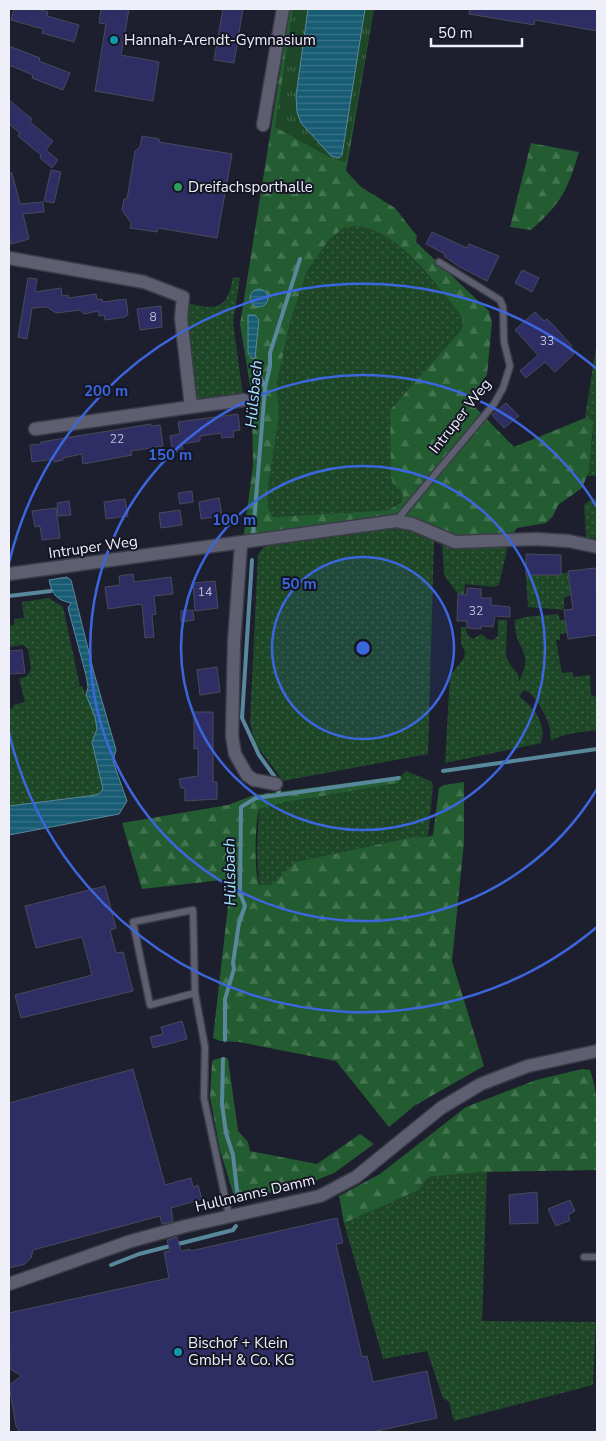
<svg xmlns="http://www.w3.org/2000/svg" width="606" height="1441" viewBox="0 0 606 1441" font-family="'Nunito Sans',sans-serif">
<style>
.grass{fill:url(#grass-dots)}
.forest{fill:url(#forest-firs);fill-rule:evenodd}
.park{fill:url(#park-tufts)}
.water{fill:url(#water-rules);stroke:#58889b}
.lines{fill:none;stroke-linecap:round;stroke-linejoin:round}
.stream{stroke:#58889b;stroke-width:4}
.building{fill:#2f2e64;stroke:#484a5a}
.service-casing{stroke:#3b3c48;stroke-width:9}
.minor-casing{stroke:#3b3c48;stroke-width:15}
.service{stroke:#5d5f70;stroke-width:6}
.minor{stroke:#5d5f70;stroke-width:12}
.ring{fill:none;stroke:#3c66dd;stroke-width:2.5}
.culture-dot{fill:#0f9aa8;stroke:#151624;stroke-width:2}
.leisure-dot{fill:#2e9e5b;stroke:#151624;stroke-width:2}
.labels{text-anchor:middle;stroke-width:4;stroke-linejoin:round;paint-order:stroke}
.number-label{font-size:12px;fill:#bebfd4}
.poi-label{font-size:15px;fill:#eeeff9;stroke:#151624;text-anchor:start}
.street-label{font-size:15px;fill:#eeeff9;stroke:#151624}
.water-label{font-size:16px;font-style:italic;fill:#a3e3fd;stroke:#151624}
.centre{fill:#3c66dd;stroke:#151624;stroke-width:2.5}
.ring-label{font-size:15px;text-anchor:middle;font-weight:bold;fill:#3c66dd;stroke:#151624;stroke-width:4;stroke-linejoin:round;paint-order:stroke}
</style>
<defs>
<pattern id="grass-dots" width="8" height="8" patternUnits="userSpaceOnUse" patternTransform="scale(1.25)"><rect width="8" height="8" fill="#1e4727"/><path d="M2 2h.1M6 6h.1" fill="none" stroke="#3f6247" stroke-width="1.8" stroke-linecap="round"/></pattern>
<pattern id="forest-firs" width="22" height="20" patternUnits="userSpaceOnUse" patternTransform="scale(1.25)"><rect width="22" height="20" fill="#235c30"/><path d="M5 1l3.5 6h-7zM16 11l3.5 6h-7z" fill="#43744f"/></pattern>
<pattern id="park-tufts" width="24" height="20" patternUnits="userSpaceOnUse" patternTransform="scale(1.25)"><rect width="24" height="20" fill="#1e4727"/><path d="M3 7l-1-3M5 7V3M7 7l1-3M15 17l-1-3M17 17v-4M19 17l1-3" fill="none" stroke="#3f6247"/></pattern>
<pattern id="water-rules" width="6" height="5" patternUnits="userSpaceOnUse" patternTransform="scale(1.25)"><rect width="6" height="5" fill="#185c73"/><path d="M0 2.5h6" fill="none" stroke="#3a7488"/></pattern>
</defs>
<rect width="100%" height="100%" fill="#1e1f2e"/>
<!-- grass -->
<g class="grass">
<path d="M357,226c41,4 77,58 102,87 5,6 5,10 2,17l-71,80 4,75 9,8 -2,8 -12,9 -116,7 -4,-7 -2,-16 12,-77 -2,-34 13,-60 17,-52 21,-30 15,-13z"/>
<path d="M233,277l7,1 -7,45 10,72 -43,6 -6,-5 -10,-78 2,-15c30,7 41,8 47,-26z"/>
<polygon points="597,340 597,476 587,476 593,434 591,419 585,418"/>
<polygon points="597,498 597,538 586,538 584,505 589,501"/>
<polygon points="400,526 413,529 434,541 428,754 283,781 255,743 250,722 258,554 264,547 275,544"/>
<polygon points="442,541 505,546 507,550 499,585 495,587 465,584 464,594 458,594 444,575"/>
<polygon points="561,573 568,573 571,595 564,598 564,610 528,607 526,575 561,575"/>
<polygon points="49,598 63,607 80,686 63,691 82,686 84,690 95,717 97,729 92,742 103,789 99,794 89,796 9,806 9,709 13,708 13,705 25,702 19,679 27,676 31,669 28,649 23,645 9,647 9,626 14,625 14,619 24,618 22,602"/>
<path d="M558,614l2,6h6l1,13 -7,1v6h-4l6,33 10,-1 2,5 16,-2 1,20 6,2v33c-14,2 -34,3 -46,11 -1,-5 0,-11 -2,-16 -3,-10 -15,-32 -24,-35l-4,3 -1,4c16,13 26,25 21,46l-96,20 5,-87 14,-18 1,-6 -4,-8v-17h5l1,7 5,5 10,-5 5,5 6,1 5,-4v-16h9l-1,36 5,10 7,8 1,7c17,-32 -6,-31 -4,-61l10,-3z"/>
<polygon points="406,771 431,781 433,785 428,837 413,837 295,862 271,885 259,885 257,854 259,809 286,802 399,783 401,776"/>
<polygon points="487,1172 482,1321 596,1322 593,1385 454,1421 449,1402 443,1398 427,1351 383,1359 344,1223 419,1190 428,1177"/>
</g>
<!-- forest -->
<g class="forest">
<path d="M290,9h84l-28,162 15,16 34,21 22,28 -1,6 73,69 3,11 -5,53 -13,17 2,16 38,39 71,-29 6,1 2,8 -4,44 -7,17 -24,17 -5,11 -7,7 -29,5 -7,9h-56l-56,-23 -133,19 -19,2 -2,-2 9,-68 -1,-52v-16l-12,-73zM357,226c41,4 78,58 102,87 5,6 5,10 2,17l-71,80 1,67 3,8 9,8 -2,9 -12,8 -116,7 -4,-7 -2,-16 12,-77 -2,-34 13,-60 17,-52 21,-30 15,-13z"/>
<path d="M531,143l48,9c-12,39 -17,50 -48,78l-21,-3z"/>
<path d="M401,776l-2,7 -113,19 -27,7c-4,14 -5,63 0,76h12l24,-23 118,-25h15l5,-2 6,-47 5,-3 20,-3v60l-12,119 32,105 -70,40 -25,21 -53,-66 -97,-19 -19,-1 -7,-3 18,-159 -89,10 -20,-66 106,-18 26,-10z"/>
<polygon points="224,1057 228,1059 238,1131 248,1142 250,1151 317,1164 360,1134 374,1144 334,1173 302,1186 235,1200 220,1150 210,1097 212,1063 213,1060"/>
<path d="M582,1069l8,1c11,31 7,67 7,100l-111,2 -58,5 -9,13 -75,33 -5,-27 41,-22 86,-67 70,-27z"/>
</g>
<!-- park -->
<polygon class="park" points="293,9 374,9 346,162 329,157 275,127"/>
<!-- water -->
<g class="water">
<polygon points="308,9 365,9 342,155 339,158 331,156 301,123 297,112 296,96"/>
<circle cx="259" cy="298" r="9"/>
<polygon points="248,315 255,315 259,320 255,358 253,359 248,353"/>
<path d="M67,577l4,3 23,93 22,77 -3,11 14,40 -8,13 -110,21v-29l80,-10 10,-2 4,-5 -11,-47 5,-13 -2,-12 -9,-22 2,-8 -2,-12 -18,-67 3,-5c-14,-3 -19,-8 -22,-23z"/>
</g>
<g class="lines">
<!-- stream -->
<g class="stream">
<polyline points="257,371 265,387"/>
<polyline points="253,535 265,388 270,366 270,353 300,259"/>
<polyline points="252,560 242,718 259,755 277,780"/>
<polyline points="9,596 51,591"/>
<polyline points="443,771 597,749"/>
<polyline points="278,795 399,778"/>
<polyline points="225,1040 225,999 234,969 233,963 239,923 245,906 240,893 241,807 256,798 278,795 279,789"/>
<polyline points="223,1059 222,1104 226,1133 233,1155 238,1199"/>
<polyline points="111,1265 139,1254 233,1230 236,1226"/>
</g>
</g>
<!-- building -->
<g class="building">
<polygon points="14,9 37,9 48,12 47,16 79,25 74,42 42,33 43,29 11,20"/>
<polygon points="101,9 129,9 121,55 159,62 153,101 95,91 106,24 99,23"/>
<polygon points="223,9 243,9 234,63 214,60"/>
<polygon points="470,9 597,9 597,31 535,20 534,25 469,14"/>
<polygon points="9,46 40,58 39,61 70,73 63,90 32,78 33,75 9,65"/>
<polygon points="9,100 32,119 30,122 53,141 46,150 58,160 52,168 40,158 41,155 18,136 20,133 9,124"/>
<polygon points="142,136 159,139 159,142 232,154 217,238 158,228 157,232 130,228 131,223 122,210 124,199 127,199 135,151 140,147"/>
<polygon points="51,170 61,172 54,203 44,201"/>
<polygon points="9,173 12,173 20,204 43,202 44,212 23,214 29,239 11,244 9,234"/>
<polygon points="432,232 467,248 469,244 499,256 487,281 458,266 444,256 445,254 426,244"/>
<polygon points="522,270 539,278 532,292 515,283"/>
<polygon points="28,278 37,279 35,292 61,288 62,296 68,295 69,298 96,294 97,300 102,299 103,302 126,299 128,314 125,317 105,320 104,315 99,316 98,311 84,314 80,310 56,313 47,307 32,308 27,339 18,337"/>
<polygon points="161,306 162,327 140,330 137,309"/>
<polygon points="535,312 544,321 547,319 553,325 572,346 569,349 574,354 555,372 545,362 526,378 520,371 538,355 515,330"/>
<polygon points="506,403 519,416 504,428 492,415"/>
<polygon points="238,414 240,430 233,431 234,437 222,438 221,433 200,436 200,441 182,444 183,451 173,452 170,436 180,434 178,422"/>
<polygon points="151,424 151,426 160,425 163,446 131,451 132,455 83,464 82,454 63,458 63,460 54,462 54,459 32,462 30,445 41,444 41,442"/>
<polygon points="192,491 193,502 180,504 178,493"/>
<polygon points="219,498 222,516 201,519 199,502"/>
<polygon points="125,499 128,516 106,519 104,502"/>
<polygon points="69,501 71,515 58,516 57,503"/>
<polygon points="56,508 60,538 42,540 40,526 35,527 32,511"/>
<polygon points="180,510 182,525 161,528 159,513"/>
<polygon points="526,554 561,555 561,575 526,575"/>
<polygon points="596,568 597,635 568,639 564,610 573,609 568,571"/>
<polygon points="133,574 134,582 171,577 173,594 154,596 156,614 152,615 154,637 145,638 142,604 108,609 105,587 120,585 119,576"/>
<polygon points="215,581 218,608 195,611 193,583"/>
<polygon points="467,588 481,589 481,598 491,598 491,605 510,607 510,617 495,616 493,627 481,626 481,629 467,628 467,621 457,621 458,594 467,595"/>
<polygon points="193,610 194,620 181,622 181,611"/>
<polygon points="22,650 25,673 9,674 9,651"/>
<polygon points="217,667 220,692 200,695 197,670"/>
<polygon points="194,712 213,712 213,782 217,782 217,799 185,801 185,788 181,788 179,779 198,776 198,748 194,749"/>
<polygon points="105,886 116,928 110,930 116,953 123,952 133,991 21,1018 15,995 92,975 82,937 36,948 25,906"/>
<polygon points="182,1021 187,1039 153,1048 150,1037 163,1034 161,1027"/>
<polygon points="133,1069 165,1185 191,1178 193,1187 198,1185 202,1199 171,1208 173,1221 162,1224 160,1216 33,1250 31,1258 25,1264 9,1268 9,1103"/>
<polygon points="537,1192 538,1223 510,1224 509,1195"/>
<polygon points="570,1200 575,1211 568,1215 570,1220 556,1226 548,1209"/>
<polygon points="337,1218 343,1243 336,1244 362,1357 367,1356 373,1382 427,1371 437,1418 372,1432 20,1432 16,1426 9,1385 22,1376 10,1369 9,1313 169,1278 164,1252 170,1251 167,1240 177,1237 181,1251 190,1249 190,1251"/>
</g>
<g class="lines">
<!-- service casing -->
<g class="service-casing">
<g id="service">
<polyline points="396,521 494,404 503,388 510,366 504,342 503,307 500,300 439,262"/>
<polyline points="195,993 150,1005 133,922 193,910 195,993 205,1047 204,1098 229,1216"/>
<polyline points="584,1257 597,1257"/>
</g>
</g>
<!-- minor casing -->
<g class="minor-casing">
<g id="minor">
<polyline points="263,125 283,9"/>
<polyline points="9,258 144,282 183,297 181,318 191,407 35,429"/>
<polyline points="191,407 244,400"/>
<polyline points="241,544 234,642 232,736 235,754 247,775 254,780 276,784"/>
<polyline points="9,574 396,521 412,524 455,542 535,539 569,541 597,547"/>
<polyline points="9,1284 131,1241 186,1226 320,1196 356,1177 441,1108 481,1084 528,1066 597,1051"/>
</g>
</g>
<!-- service -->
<use href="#service" class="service"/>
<!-- minor -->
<use href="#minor" class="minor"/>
</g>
<!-- distance rings -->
<circle cx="363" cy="648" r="91" fill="#3c66dd" fill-opacity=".12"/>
<g class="ring">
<circle cx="363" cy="648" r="91"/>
<circle cx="363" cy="648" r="182"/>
<path d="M597 789A273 273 0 1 1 597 507"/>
<path d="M597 927A364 364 0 0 1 9 733M9 563A364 364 0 0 1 597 369"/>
</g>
<!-- markers -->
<g class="culture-dot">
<circle cx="114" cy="40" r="5"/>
<circle cx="178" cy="1352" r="5"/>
</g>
<circle class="leisure-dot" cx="178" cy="187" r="5"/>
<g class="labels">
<!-- number labels -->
<g class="number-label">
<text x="153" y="321">8</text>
<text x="547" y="345">33</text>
<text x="117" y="443">22</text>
<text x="205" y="596">14</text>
<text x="476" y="615">32</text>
</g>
<!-- poi labels -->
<g class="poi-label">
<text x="124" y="45">Hannah-Arendt-Gymnasium</text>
<text x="188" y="192">Dreifachsporthalle</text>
<text x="188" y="1348">Bischof + Klein<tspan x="188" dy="17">GmbH &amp; Co. KG</tspan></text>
</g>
<!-- street labels -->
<g class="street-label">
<text transform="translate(460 416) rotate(-52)" y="5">Intruper Weg</text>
<text transform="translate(93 547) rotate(-8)" y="5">Intruper Weg</text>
<text transform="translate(255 1193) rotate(-13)" y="5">Hullmanns Damm</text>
</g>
<!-- water labels -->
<g class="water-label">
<text transform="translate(253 394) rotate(-85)" y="6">Hülsbach</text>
<text transform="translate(229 872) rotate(-91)" y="6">Hülsbach</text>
</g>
</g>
<circle cx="363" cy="648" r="8" class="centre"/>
<g class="ring-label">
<text x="106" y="396">200 m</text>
<text x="170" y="460">150 m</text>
<text x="234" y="525">100 m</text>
<text x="299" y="589">50 m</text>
</g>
<!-- border -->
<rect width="606" height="1441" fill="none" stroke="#eeeff9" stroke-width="20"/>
<!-- scale -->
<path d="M431 38v8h91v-8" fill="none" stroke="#eeeff9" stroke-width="2.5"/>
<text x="438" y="38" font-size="15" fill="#eeeff9" stroke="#151624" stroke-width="4" paint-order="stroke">50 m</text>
</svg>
